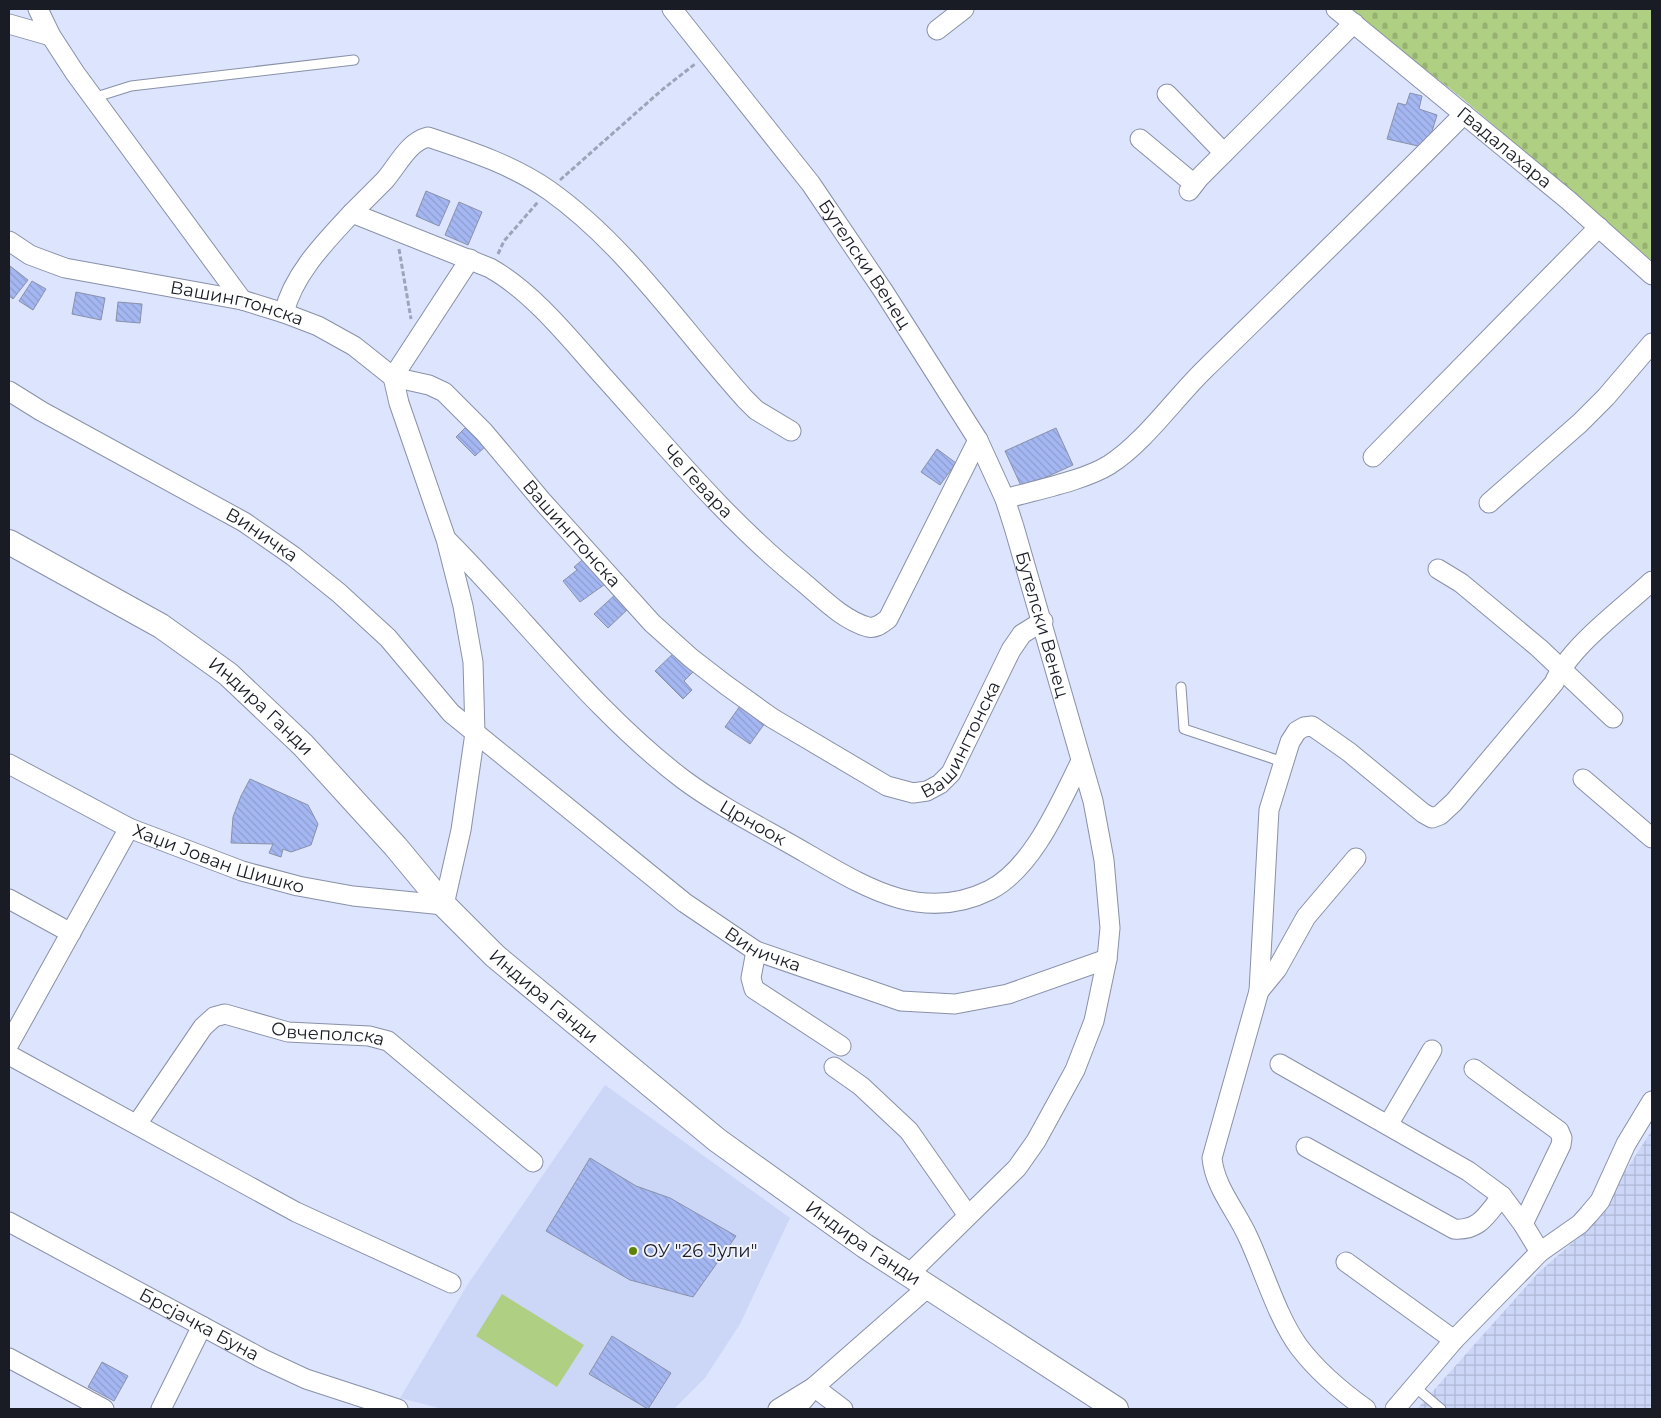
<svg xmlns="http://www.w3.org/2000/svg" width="1661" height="1418" viewBox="0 0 1661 1418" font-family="Montserrat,sans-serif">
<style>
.built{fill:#ccd7f7}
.industrial{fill:url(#industrial-grid)}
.cemetery{fill:url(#cemetery-stones)}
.pitch{fill:#afcf82}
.building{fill:url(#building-back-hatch);stroke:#8991a8}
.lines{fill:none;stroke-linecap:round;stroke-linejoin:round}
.service-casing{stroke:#8991a8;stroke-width:11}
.minor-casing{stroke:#8991a8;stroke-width:21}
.tertiary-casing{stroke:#8991a8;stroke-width:26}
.path{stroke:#9da4b8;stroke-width:3;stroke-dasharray:5 2.5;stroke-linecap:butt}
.service{stroke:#fff;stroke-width:9}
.minor{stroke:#fff;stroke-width:19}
.tertiary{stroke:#fff;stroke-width:24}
.poi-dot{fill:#5e8303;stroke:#eff2fc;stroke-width:2}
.labels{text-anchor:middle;stroke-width:4;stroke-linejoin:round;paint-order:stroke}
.street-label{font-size:18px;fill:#191c25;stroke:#eff2fc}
.poi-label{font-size:18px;fill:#191c25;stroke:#eff2fc;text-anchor:start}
</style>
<defs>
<pattern id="industrial-grid" width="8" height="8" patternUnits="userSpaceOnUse" patternTransform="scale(1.25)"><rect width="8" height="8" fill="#ccd7f7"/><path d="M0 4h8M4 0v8" fill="none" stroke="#afb8d4"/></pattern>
<pattern id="cemetery-stones" width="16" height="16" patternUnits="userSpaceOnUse" patternTransform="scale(1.25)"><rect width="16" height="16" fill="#afcf82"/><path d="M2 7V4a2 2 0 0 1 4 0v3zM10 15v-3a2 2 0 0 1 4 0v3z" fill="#96b170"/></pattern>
<pattern id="building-back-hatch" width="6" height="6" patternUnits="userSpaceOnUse" patternTransform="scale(1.25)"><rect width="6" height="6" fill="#a5b7f2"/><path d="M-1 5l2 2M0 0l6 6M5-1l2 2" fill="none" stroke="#8d9dcf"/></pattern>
</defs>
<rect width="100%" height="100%" fill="#dce4fe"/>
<!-- built -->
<polygon class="built" points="605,1085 790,1218 740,1324 705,1378 674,1409 443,1409 400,1398 468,1284"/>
<!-- industrial -->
<polygon class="industrial" points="1652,1130 1652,1409 1417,1409 1539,1272 1580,1236 1603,1206"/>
<!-- cemetery -->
<polygon class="cemetery" points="1347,9 1652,9 1652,261 1462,98"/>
<!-- pitch -->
<polygon class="pitch" points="502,1294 584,1345 557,1387 476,1336"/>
<!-- building -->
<g class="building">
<polygon points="1410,93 1422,96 1419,109 1437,115 1427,148 1387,139 1398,103 1406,105"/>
<polygon points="426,191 450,201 439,226 416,216"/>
<polygon points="459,202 482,212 468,245 445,235"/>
<polygon points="10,266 28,280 13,299 9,296"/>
<polygon points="32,281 46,289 33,310 19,301"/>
<polygon points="76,292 105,298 101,320 72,314"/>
<polygon points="118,302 142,304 140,323 116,321"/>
<polygon points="468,425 487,445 475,456 456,437"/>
<polygon points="1056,428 1073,465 1022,488 1005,451"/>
<polygon points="937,449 956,463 940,485 921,472"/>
<polygon points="587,556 608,582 580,602 563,581 577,570 574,567"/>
<polygon points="616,594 629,608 608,628 594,614"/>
<polygon points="678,649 697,668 684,681 692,690 683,699 655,671"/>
<polygon points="740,706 765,723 750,744 725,727"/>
<polygon points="250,779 308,805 318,824 311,845 291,852 283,849 281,857 269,853 273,844 231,843 233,817 241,796"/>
<polygon points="590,1158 636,1186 670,1198 736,1236 693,1297 630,1280 546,1231"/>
<polygon points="612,1336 671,1373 648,1409 589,1374"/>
<polygon points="102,1362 128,1376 114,1401 88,1387"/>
</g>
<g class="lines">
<!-- service casing -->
<g class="service-casing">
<g id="service">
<polyline points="93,98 131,86 354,60"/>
<polyline points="1181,687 1184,729 1283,762"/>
<polyline points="1415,1387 1441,1409"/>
</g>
</g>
<!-- minor casing -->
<g class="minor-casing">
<g id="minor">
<polyline points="38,9 51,36 75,73 242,300"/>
<path id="s1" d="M672,9l139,175 73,108 94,148 27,59 9,28 79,274 11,59 6,68 -3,31 -13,62 -19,49 -39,71 -19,27 -108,106"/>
<path id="s2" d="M1336,9l232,191 84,75"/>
<polyline points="9,24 51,36"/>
<polyline points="937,30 964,9"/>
<polyline points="1167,94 1224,153"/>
<polyline points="1140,139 1194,184"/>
<polyline points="1189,191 1199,178 1354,23"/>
<path d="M352,213c11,-11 22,-22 33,-33 13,-15 23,-38 43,-43 42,14 85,28 122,54 77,55 132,138 195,208l11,11 35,21"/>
<path id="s3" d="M9,241l21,14 35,13 177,32 42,13 34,13 36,20 39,31 36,8 15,7 40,40 58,69 110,122 39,35 35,27 46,33 115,68 26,7 14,-2 13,-7 11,-11 60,-123 11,-16 21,-13"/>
<path id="s4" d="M284,313c9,-39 42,-72 68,-100l138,55c43,24 80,71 112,107 64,71 126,147 201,207 19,16 40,38 65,45 8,2 14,-4 20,-8l90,-179"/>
<polyline points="393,377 470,259"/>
<path id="s5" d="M9,391l32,20 203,111 49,34 46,37 49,45 63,75 234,190 71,48 145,50 54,3 53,-10 99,-35"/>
<polyline points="1373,457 1599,227"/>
<path d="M1005,499c30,-9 78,-18 104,-34 36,-23 65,-66 96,-96 87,-85 174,-169 259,-255"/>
<polyline points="1489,503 1580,423 1606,397 1652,343"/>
<path id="s6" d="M447,540c79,79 147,172 237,240 38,28 81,49 122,73 59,34 116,71 184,37 43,-22 70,-87 91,-129"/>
<polyline points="1438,569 1461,583 1539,648 1613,718"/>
<path id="s7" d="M9,764l120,64 113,43 56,15 55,10 91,9 17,-75 14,-97 -2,-71 -10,-56 -17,-67 -47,-136 -6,-26"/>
<polyline points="1583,779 1652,838"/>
<polyline points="9,899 71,933"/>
<polyline points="756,951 751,978 754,989 841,1046"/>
<polyline points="1259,991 1277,969 1306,917 1356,858"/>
<polyline points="9,1044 129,828"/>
<polyline points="9,1055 296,1212 451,1283"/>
<polyline points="1280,1064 1468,1171 1502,1196 1523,1224 1540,1252"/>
<polyline points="834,1067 861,1086 909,1131 967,1214"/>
<polyline points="1474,1069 1559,1131 1562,1138 1561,1145 1523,1224"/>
<path id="s8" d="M137,1124l66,-97 11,-10 11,-3 63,18 81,4 19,5 145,121"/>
<polyline points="1388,1125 1432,1050"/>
<path d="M1306,1147l148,82c26,2 33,-15 48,-33"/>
<path id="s9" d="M9,1222l254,137 43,20 92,30"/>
<polyline points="1346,1262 1454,1340"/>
<polyline points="9,1358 104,1409"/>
<polyline points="161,1409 202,1326"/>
<polyline points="778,1409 814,1387 843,1409"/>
<polyline points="796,1409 814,1387 928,1287"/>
<path d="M1366,1409c-24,-17 -48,-37 -67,-62 -22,-30 -35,-76 -51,-110 -12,-27 -33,-49 -36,-79l47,-167 10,-181 21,-68 7,-11 7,-4 8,-1 37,26 74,61 9,5 8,-3 14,-13 100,-119c16,-37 68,-74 98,-102"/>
<polyline points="1395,1409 1454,1340 1540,1252 1580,1224 1589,1214 1600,1201 1626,1144 1652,1101"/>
</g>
</g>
<!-- tertiary casing -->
<g class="tertiary-casing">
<g id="tertiary">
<path id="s10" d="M9,542l152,84 67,48 75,71 93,102 48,58 51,51 222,184 148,106 251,163"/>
</g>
</g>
<!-- path -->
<g class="path">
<polyline points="560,180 663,89 695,64"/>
<polyline points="399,249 411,319"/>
<polyline points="498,254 504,241 538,202"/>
</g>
<!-- service -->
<use href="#service" class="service"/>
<!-- minor -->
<use href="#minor" class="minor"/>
<!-- tertiary -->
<use href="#tertiary" class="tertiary"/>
</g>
<!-- markers -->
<circle class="poi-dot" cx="633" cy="1251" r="5"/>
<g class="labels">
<!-- street labels -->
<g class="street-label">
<text dy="6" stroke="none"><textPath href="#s2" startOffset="218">Гвадалахара</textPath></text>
<text dy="6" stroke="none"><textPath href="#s1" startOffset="320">Бутелски Венец</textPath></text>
<text dy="6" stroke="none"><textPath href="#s3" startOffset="238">Вашингтонска</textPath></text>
<text dy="6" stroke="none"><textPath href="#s4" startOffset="570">Че Гевара</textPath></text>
<text dy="6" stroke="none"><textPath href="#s3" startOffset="658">Вашингтонска</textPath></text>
<text dy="6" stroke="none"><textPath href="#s5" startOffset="291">Виничка</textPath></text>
<text dy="6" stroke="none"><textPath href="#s1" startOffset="725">Бутелски Венец</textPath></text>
<text dy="6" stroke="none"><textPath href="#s10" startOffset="302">Индира Ганди</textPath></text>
<text dy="6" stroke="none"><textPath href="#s3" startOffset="1169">Вашингтонска</textPath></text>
<text dy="6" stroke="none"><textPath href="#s6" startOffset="419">Црноок</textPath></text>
<text dy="6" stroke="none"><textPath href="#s7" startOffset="231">Хаџи Јован Шишко</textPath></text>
<text dy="6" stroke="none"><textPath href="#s5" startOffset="945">Виничка</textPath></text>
<text dy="6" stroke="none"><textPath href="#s10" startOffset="708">Индира Ганди</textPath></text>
<text dy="6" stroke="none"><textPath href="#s8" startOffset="249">Овчеполска</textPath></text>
<text dy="6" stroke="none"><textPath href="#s10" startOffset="1112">Индира Ганди</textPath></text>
<text dy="6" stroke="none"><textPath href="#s9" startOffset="216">Брсјачка Буна</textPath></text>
</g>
<!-- poi labels -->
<g class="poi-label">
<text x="643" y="1257">ОУ "26 Јули"</text>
</g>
</g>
<!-- border -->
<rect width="1661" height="1418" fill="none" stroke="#191c25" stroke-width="20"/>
</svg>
